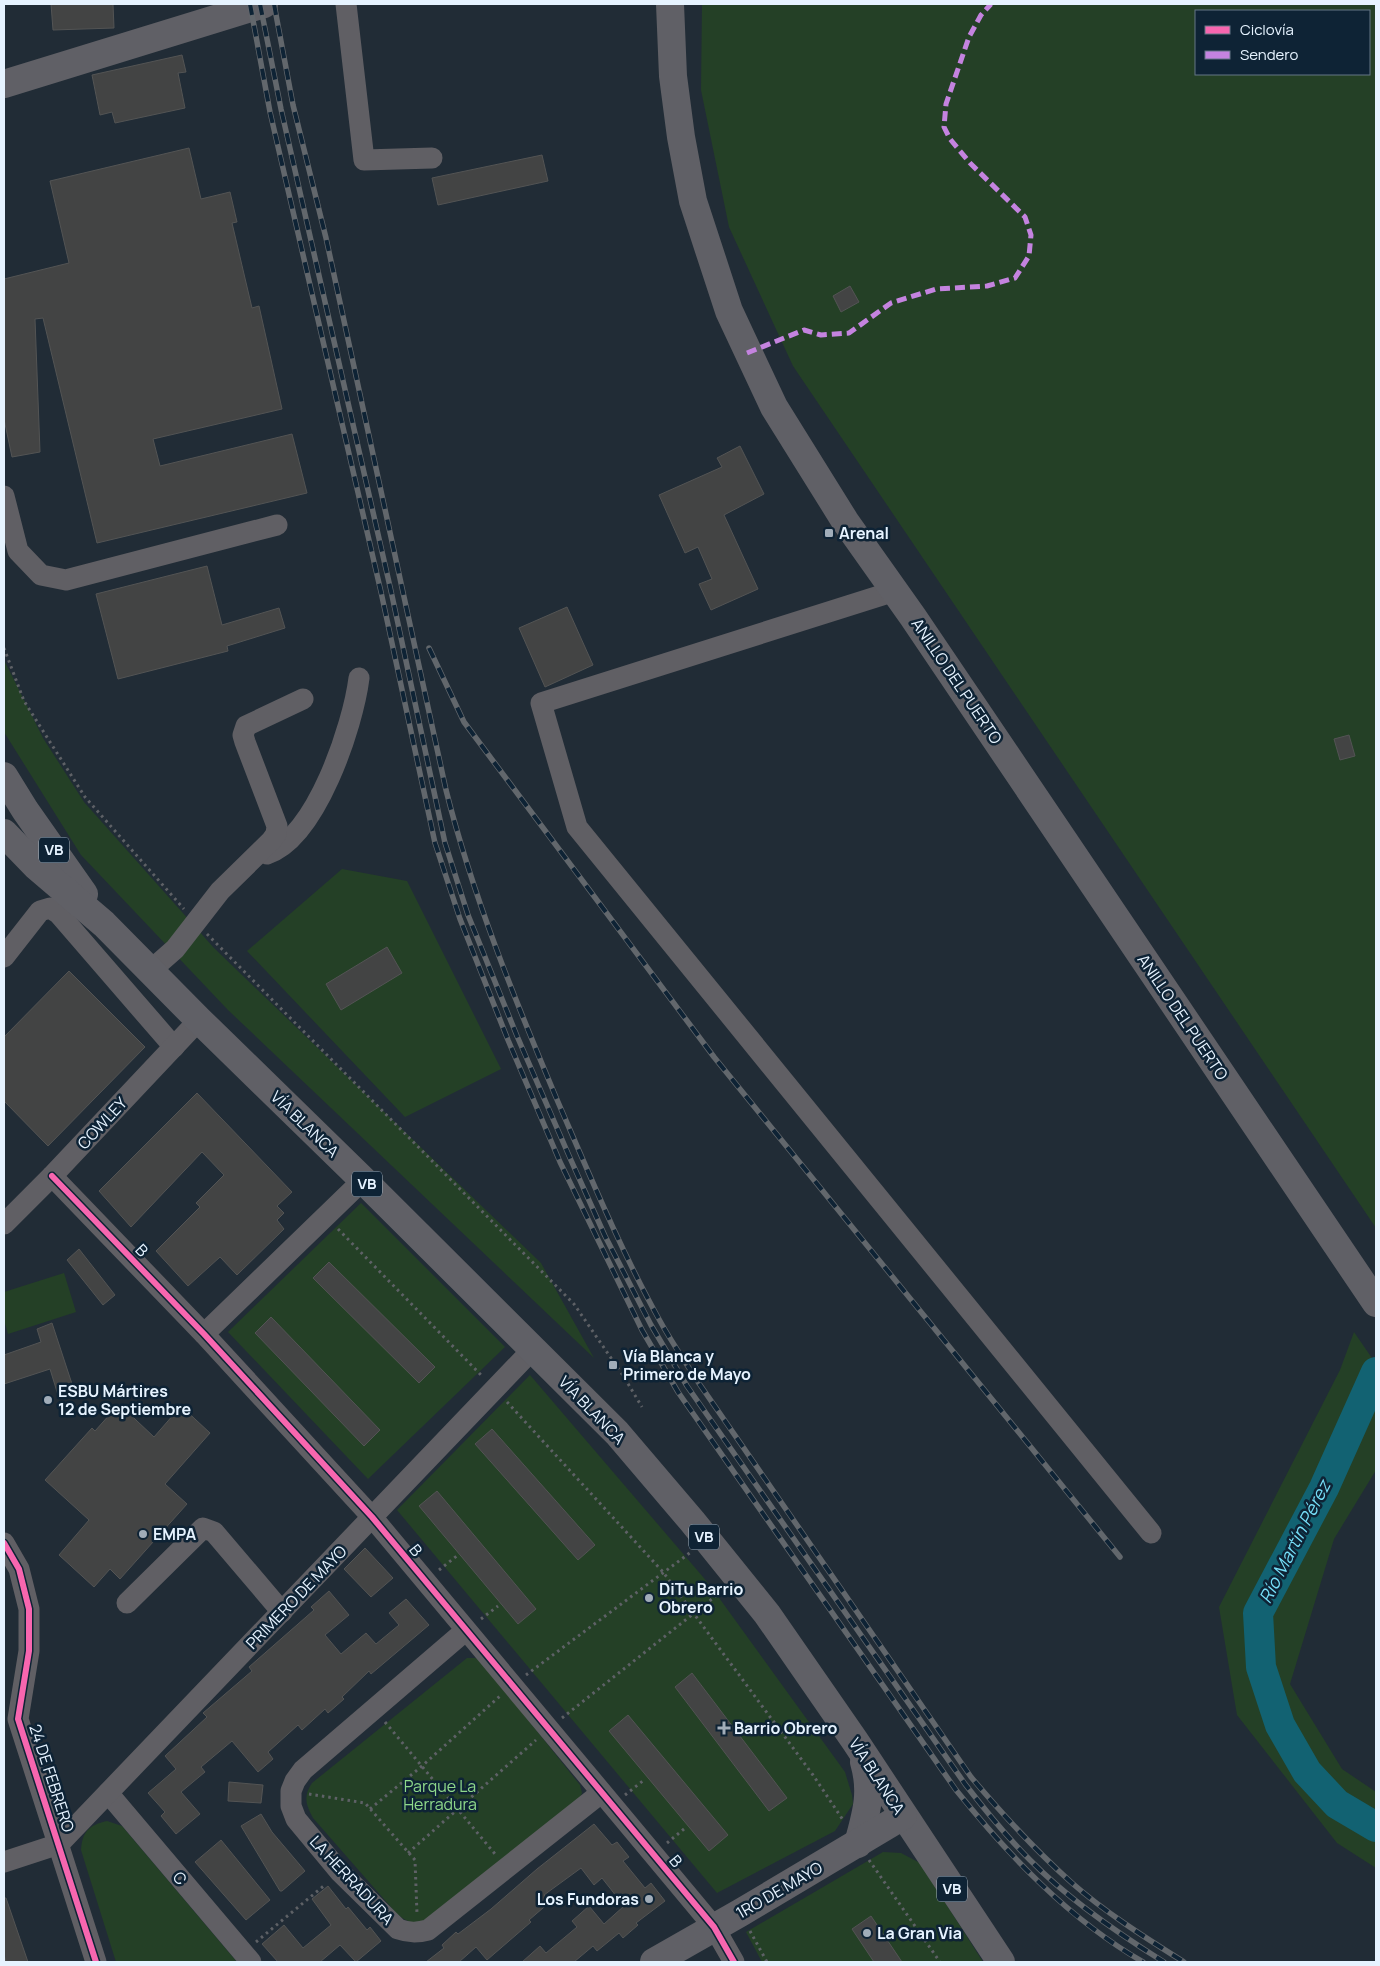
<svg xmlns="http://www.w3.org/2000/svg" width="1380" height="1966" viewBox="0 0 1380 1966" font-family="Manrope,sans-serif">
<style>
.green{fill:#244026;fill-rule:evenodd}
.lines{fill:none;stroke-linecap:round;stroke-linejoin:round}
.river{stroke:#126272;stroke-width:30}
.building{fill:#434444;stroke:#535454}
.path{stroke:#5e6166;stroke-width:3;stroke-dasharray:2.5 4;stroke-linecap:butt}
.minor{stroke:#605f64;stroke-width:21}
.major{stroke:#606066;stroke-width:28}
.rail-casing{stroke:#62676c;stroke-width:5.5}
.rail{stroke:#0e2335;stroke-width:4;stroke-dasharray:11;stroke-linecap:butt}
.quiet{stroke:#c483df;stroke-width:5;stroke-dasharray:10 5;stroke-linecap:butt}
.cycleway-casing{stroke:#0e2335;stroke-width:9}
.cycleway{stroke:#f766af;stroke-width:6}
.poi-dot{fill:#a1adb9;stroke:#0e2335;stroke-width:2}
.labels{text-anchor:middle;stroke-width:5;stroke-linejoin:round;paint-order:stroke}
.shield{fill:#0e2335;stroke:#a5b5c2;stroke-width:1}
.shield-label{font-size:15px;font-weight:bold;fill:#e6f3ff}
.poi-label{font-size:16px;font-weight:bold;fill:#e6f3ff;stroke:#0e2335;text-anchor:start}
.street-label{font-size:16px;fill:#e6f3ff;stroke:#0e2335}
.park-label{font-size:16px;fill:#8ed88a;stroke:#0e2335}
.water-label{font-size:18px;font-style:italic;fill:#76dff9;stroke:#0e2335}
</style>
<rect width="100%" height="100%" fill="#212c36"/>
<!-- green -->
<g class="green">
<path d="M702,4h674v1224l-583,-862 -64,-139 -28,-137zM1196,11h173v63h-173z"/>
<polygon points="4,660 43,738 84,802 214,948 541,1263 594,1358 228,1010 81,855 4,732"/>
<polygon points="342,869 407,881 501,1069 405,1117 247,951"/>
<polygon points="361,1203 505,1347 368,1479 228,1332"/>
<polygon points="64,1273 76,1312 8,1334 4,1320 4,1292"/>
<polygon points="1354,1332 1376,1364 1376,1470 1334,1539 1290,1684 1342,1769 1376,1792 1376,1868 1337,1843 1237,1715 1219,1607 1340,1370"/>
<polygon points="530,1375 709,1584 845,1772 852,1795 853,1804 835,1831 717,1893 397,1510"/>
<path d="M467,1658h8l6,3 99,124 2,8 -3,6 -150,121c-15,4 -19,4 -32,-6l-84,-96c-7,-13 -10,-22 -1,-35z"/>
<path d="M107,1821l15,5 115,136h-121l-35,-112c1,-18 8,-25 26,-29z"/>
<polygon points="883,1852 901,1853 920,1863 983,1962 762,1962 746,1932"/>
</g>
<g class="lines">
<!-- river -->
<polyline class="river" points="1376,1372 1324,1488 1258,1613 1261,1667 1280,1725 1307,1772 1337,1804 1376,1827"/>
</g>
<!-- building -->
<g class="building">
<polygon points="51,4 113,4 114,28 53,30"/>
<polygon points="182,55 186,72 178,73 185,108 115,123 112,112 100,115 92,75"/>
<polygon points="189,148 201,199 230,192 237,222 232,223 252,308 259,306 282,409 153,439 160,466 292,434 307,493 97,543 43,318 35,319 40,452 12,457 4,419 4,279 69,263 50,181"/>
<polygon points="542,155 548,181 438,205 432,178"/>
<polygon points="850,286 859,302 841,312 833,296"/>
<polygon points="740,446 764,494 724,515 758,589 711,610 699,584 712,579 698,547 685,553 659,495 722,467 717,458"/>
<polygon points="207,566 222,625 279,608 285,628 227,646 228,651 118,679 96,594"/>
<polygon points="567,607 593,665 545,687 519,628"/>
<polygon points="1349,735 1355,756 1340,760 1334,739"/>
<polygon points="387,947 402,973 341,1010 326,984"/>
<polygon points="69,971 145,1047 48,1146 4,1101 4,1037"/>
<polygon points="197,1093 292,1192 277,1206 284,1213 277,1220 284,1229 237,1275 220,1257 188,1286 156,1251 200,1207 196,1203 224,1175 202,1152 131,1227 99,1191"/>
<polygon points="79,1249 115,1295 103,1305 67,1260"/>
<polygon points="329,1262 435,1367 419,1383 313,1278"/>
<polygon points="271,1317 380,1430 364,1446 255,1333"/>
<polygon points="52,1323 74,1390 58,1395 50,1369 4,1384 4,1355 41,1342 37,1329"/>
<polygon points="119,1404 154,1437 181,1406 210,1433 165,1484 187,1504 120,1579 110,1569 94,1587 59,1555 89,1520 45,1480 92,1428 95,1431"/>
<polygon points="492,1429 595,1545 578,1560 475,1444"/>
<polygon points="437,1491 536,1609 518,1624 419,1506"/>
<polygon points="365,1548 393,1578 371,1597 344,1569"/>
<polygon points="329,1591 349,1615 325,1635 341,1654 366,1633 376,1644 399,1625 389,1613 406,1599 429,1625 371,1674 369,1671 342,1697 344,1699 328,1713 325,1709 302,1730 298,1725 268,1752 273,1759 258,1772 232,1741 201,1767 205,1772 181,1792 200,1814 176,1834 161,1816 165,1812 148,1793 176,1769 165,1756 207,1717 203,1713 252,1671 249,1667 314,1610 311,1607"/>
<polygon points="692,1673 787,1798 769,1811 675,1687"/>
<polygon points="628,1715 728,1835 709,1851 609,1731"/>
<polygon points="229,1782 263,1785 261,1803 228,1801"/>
<polygon points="261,1814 272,1832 305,1871 282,1891 280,1891 241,1826"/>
<polygon points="594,1824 612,1845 617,1842 629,1857 623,1861 645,1888 651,1883 665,1901 636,1923 638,1925 623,1938 619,1933 597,1951 593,1946 574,1962 522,1962 540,1946 546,1953 577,1927 572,1921 589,1906 604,1924 624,1906 602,1878 594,1885 581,1868 544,1895 550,1902 529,1920 531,1922 487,1960 476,1947 459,1962 426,1962 444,1948 442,1945 456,1932 458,1934 491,1909 537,1869"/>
<polygon points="221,1840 270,1900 246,1920 195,1862"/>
<polygon points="328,1886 346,1909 348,1907 367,1930 370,1927 381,1941 356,1962 340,1945 320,1962 278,1962 262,1944 284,1925 303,1948 331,1925 312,1899"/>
<polygon points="4,1898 6,1898 28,1962 6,1962 4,1955"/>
<polygon points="871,1916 902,1962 874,1962 852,1929"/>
</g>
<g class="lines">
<!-- path -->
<g class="path">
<polyline points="4,648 24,701 85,797 184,909"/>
<polyline points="207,934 574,1304 624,1377 642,1407"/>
<polyline points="338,1229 482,1376"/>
<polyline points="507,1402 663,1572 813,1775 843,1820"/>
<polyline points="439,1570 458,1555"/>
<polyline points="481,1619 498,1606"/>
<polyline points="526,1675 691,1552"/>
<polyline points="562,1718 722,1591"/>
<polyline points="385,1722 495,1854"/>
<polyline points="309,1794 365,1803 415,1860 417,1914"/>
<polyline points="625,1795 644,1780"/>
<polyline points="370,1809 422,1766 500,1696"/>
<polyline points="667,1843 684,1829"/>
<polyline points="408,1853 536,1740"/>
<polyline points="869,1860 940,1962"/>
<polyline points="750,1931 767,1962"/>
<polyline points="256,1942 326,1884"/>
</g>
<!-- minor -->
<g class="minor">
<polyline points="346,4 364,160 432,158"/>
<polyline points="4,496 18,551 41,575 66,580 277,525"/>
<polyline points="895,591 541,703 577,827 1151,1533"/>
<path d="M267,854c49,-16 86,-128 92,-176"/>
<polyline points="4,957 40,911 50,908 58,913 174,1047"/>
<polyline points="150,971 175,949 220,891 271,841 276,834 277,826 245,742 243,735 246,726 303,699"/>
<polyline points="52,1176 204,1334 372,1517 714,1927 734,1962"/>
<polyline points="4,1224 52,1176 199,1020"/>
<polyline points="204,1334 363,1180"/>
<polyline points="4,1543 19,1569 29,1609 29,1651 18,1719 96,1962"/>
<polyline points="127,1603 203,1528 214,1532 282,1612"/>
<path d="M465,1631l-162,139 -8,11 -4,10v15l5,13 44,53 58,57c11,4 19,4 30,1l173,-137"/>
<polyline points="108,1793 251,1962"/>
<polyline points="4,1862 59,1844 533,1349"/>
</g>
<!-- major -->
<g class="major">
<polyline points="670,4 673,76 681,137 693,201 729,311 774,407 845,521 913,617 1376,1303"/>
<polyline points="4,84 264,4"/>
<polyline points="4,776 25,810 84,894"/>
<polyline points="4,833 36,866 104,924 199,1020 363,1180 617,1433 692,1521 767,1614 855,1741 1001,1962"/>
<path d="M858,1844c8,-30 15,-51 6,-82"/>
<polyline points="654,1962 740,1913 903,1816"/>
</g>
<!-- rail casing -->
<g class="rail-casing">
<g id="rail">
<path d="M250,4l20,108 111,480 54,251 25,76 48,121 52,122 82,168 36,62 278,398c53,66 113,129 187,172"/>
<path d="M260,4l21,105 110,482 54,252 23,72 49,121 53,122 35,78 46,89 36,61 278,398c20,26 41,52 65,76 37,38 89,74 134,102"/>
<path d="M274,4l19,101 33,133 120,552c27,107 69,210 112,312 32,74 63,149 102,219 11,20 24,39 36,58l275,398c32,38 64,73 101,106 34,30 74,55 112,79"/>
<polyline points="429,648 464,722 714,1057 1120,1557"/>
</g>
</g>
<!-- rail -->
<use href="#rail" class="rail"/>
<!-- quiet -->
<polyline class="quiet" points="747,353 804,330 821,335 849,333 891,303 936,289 987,286 1015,278 1029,256 1031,235 1025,217 970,163 950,139 944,127 946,104 969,37 981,15 991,4"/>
<!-- cycleway casing -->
<g class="cycleway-casing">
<g id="cycleway">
<polyline points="52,1176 204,1334 372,1517 714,1927 734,1962"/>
<polyline points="4,1543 19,1569 29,1609 29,1651 18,1719 96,1962"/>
</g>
</g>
<!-- cycleway -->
<use href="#cycleway" class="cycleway"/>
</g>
<!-- markers -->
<g class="poi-dot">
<rect x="824" y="528" width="10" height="10" rx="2.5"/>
<rect x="608" y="1360" width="10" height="10" rx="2.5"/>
<circle cx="48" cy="1400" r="5"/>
<circle cx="143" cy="1534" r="5"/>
<circle cx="649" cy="1598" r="5"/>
<path d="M721.5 1720.5h5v5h5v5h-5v5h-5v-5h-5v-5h5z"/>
<circle cx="649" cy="1899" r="5"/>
<circle cx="867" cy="1933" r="5"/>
</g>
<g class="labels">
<!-- shield labels -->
<g class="shield">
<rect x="39" y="837.5" width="30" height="25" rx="4"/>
<rect x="352" y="1171.5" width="30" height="25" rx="4"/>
<rect x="689" y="1524.5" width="30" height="25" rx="4"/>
<rect x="937" y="1876.5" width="30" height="25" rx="4"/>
</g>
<g class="shield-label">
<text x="54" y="855">VB</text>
<text x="367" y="1189">VB</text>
<text x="704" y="1542">VB</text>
<text x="952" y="1894">VB</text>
</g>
<!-- poi labels -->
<g class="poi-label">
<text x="839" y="539">Arenal</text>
<text x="623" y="1362">Vía Blanca y<tspan x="623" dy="18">Primero de Mayo</tspan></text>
<text x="58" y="1397">ESBU Mártires<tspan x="58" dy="18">12 de Septiembre</tspan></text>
<text x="153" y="1540">EMPA</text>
<text x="659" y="1595">DiTu Barrio<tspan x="659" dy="18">Obrero</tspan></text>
<text x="734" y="1734">Barrio Obrero</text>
<text x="639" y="1905" text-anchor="end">Los Fundoras</text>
<text x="877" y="1939">La Gran Via</text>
</g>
<!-- street labels -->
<g class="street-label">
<text transform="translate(957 681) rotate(56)" y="6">ANILLO DEL PUERTO</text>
<text transform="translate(1183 1017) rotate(56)" y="6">ANILLO DEL PUERTO</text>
<text transform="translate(102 1123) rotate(-47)" y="6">COWLEY</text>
<text transform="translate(305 1124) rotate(44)" y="6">VÍA BLANCA</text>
<text transform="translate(142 1250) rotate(46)" y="6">B</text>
<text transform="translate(592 1410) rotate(46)" y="6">VÍA BLANCA</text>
<text transform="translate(416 1550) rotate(51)" y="6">B</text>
<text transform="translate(296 1597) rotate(-46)" y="6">PRIMERO DE MAYO</text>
<text transform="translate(877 1776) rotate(57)" y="6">VÍA BLANCA</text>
<text transform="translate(52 1778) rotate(72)" y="6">24 DE FEBRERO</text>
<text transform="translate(676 1861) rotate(50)" y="6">B</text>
<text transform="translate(180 1878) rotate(50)" y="6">C</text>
<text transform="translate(352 1880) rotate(47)" y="6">LA HERRADURA</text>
<text transform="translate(779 1890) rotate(-30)" y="6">1RO DE MAYO</text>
</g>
<!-- park labels -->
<g class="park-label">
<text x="440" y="1792">Parque La<tspan x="440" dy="18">Herradura</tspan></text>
</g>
<!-- water labels -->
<g class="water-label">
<text transform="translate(1295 1542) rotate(-63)" y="6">Río Martín Pérez</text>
</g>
</g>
<!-- border -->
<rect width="1380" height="1966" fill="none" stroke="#e6f3ff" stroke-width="10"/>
<!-- legend -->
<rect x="1195" y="10" width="175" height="65" fill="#0e2335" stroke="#647686"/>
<rect x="1205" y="26" width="25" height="8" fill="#f766af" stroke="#647686"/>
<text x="1240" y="35" font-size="15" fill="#e6f3ff">Ciclovía</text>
<rect x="1205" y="51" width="25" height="8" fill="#c483df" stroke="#647686"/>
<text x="1240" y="60" font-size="15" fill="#e6f3ff">Sendero</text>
</svg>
